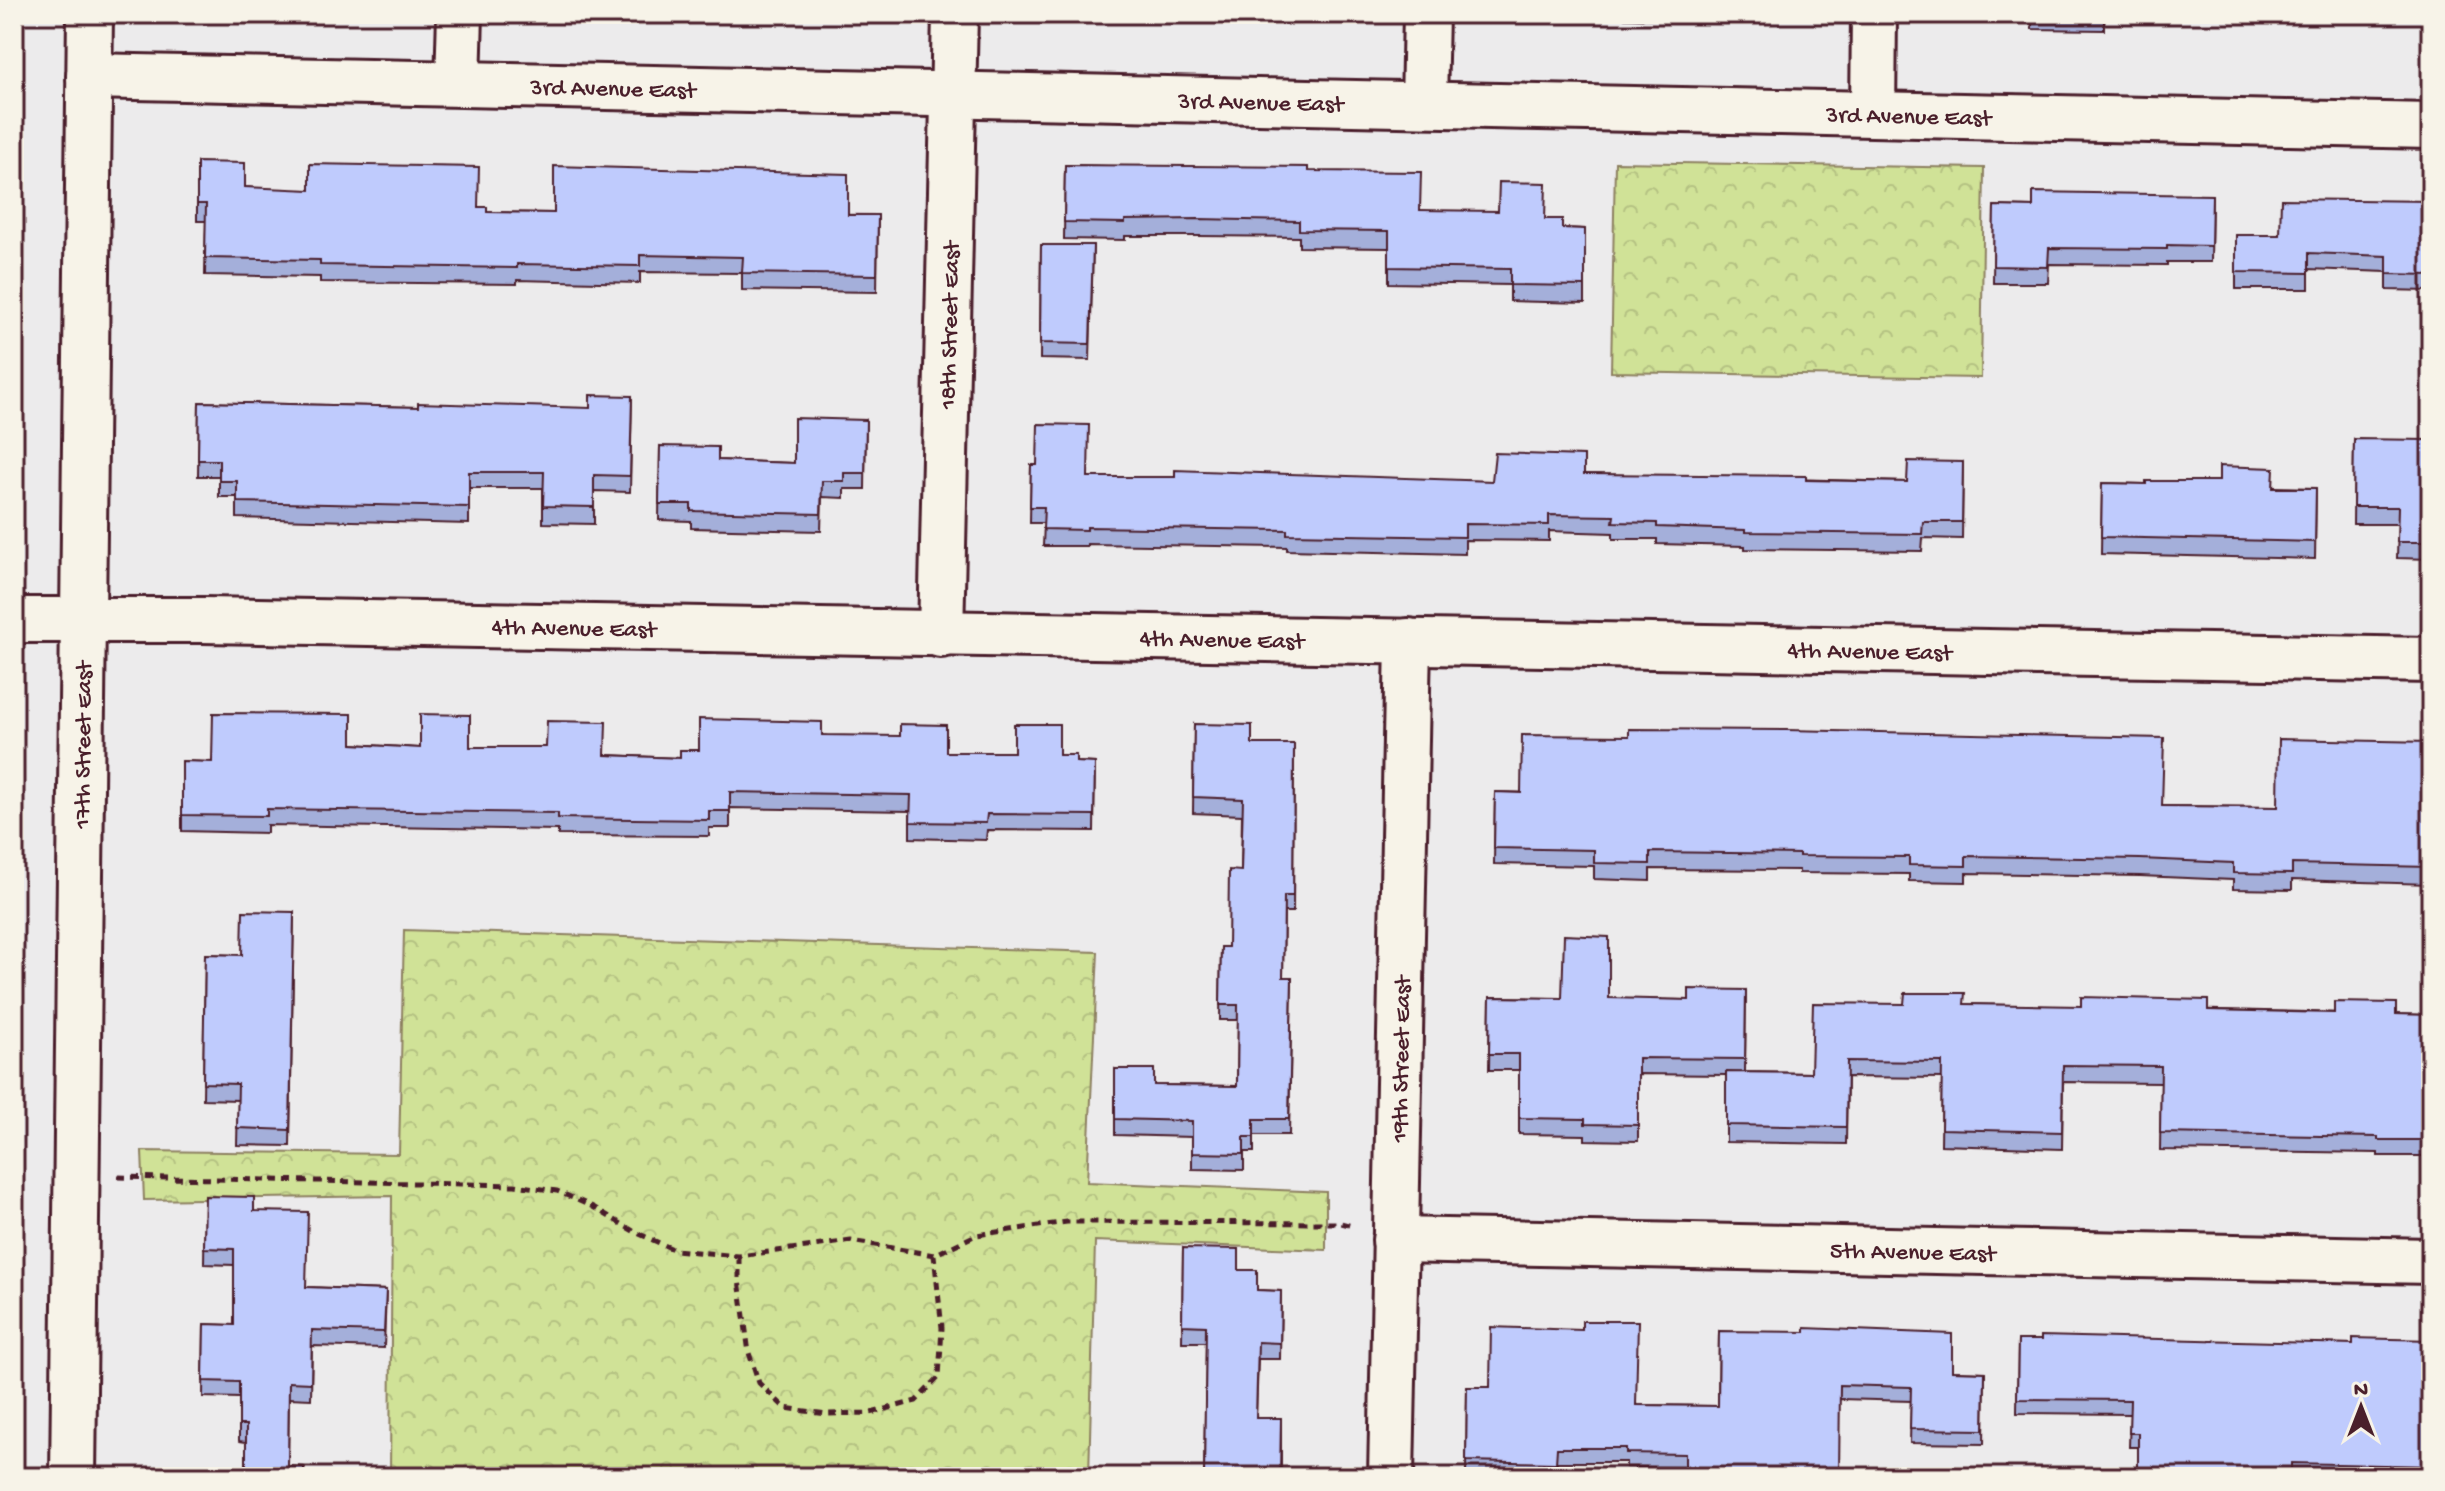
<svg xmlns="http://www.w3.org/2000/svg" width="2445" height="1491" viewBox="0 0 2445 1491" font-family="'Gochi Hand',sans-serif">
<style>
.park{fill:url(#park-crowns);stroke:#8d8061;stroke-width:2}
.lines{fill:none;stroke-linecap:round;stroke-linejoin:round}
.minor-casing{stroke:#4a1f2b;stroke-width:50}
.path{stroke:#4a1f2b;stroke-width:5;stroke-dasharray:8 6;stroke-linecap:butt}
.minor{stroke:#f7f3e8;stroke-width:44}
.wall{fill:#a4afda;stroke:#4a1f2b;stroke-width:2}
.building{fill:#bfcbfd;stroke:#4a1f2b;stroke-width:2}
.labels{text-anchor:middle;stroke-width:7;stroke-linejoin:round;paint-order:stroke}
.street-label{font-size:24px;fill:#4a1f2b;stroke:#f7f3e8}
</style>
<defs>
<pattern id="park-crowns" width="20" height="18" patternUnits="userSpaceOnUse" patternTransform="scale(2)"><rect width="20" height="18" fill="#d0e297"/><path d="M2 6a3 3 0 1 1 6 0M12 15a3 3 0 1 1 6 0" fill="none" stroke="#b4c182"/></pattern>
</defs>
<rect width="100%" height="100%" fill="#ecebec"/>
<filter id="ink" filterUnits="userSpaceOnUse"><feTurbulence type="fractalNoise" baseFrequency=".0125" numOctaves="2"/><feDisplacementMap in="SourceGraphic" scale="16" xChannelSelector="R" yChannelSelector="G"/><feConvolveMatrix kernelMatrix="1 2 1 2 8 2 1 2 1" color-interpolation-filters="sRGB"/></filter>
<g filter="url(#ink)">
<!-- park -->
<g class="park">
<polygon points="1615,162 1984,168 1981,378 1611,372"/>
<polygon points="404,930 1098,952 1087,1182 1326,1192 1326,1250 1095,1241 1089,1477 390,1477 392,1196 144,1200 142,1151 399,1154"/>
</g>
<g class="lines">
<!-- minor casing -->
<g class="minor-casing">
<g id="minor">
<path id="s1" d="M89,76l2342,50"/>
<polyline points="458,83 460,14"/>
<polyline points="1424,103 1426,14"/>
<polyline points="1873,113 1874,14"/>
<path id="s2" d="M14,620h189l2228,40"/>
<path id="s3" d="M941,635l14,-621"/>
<path id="s4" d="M1395,1240l1036,21"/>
<path id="s5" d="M73,1477l17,-1463"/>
<path id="s6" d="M1391,1477l17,-836"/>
</g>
</g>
<!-- path -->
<g class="path">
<polyline points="118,1177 515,1185 557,1191 593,1207 635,1232 675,1250 739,1256 851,1241 934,1255 976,1235 1067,1222 1341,1223 1353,1226"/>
<polyline points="739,1256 739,1280 749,1353 759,1383 785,1408 826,1414 871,1413 916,1401 939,1377 942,1328 934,1255"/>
</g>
<!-- minor -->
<use href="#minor" class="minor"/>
</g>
<!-- wall -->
<g class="wall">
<polygon points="1596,14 1670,14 1670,19 1596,17"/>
<polygon points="1984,14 2104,14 2104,30 2032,29 2032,15"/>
<polygon points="197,162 245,187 478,207 487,212 554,213 878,215 877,292 742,290 742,273 640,272 640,283 517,280 517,284 320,282 320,277 205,275 206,221 197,221"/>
<polygon points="1065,165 1308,171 1420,210 1545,219 1562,228 1585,229 1585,303 1510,301 1510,285 1389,283 1389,248 1299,247 1299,237 1198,236 1125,236 1125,240 1064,239"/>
<polygon points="2212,195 2211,262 2167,262 2167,265 2049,264 2048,283 1993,283 1994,206 2033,207"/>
<polygon points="2431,201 2431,291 2387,290 2387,272 2309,269 2309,289 2236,289 2236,235 2280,235"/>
<polygon points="1041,245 1093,245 1090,360 1040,359"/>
<polygon points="632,396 630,492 594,491 594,524 543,523 543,488 469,488 469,524 237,518 237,497 219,497 219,476 198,476 199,402 418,407 590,408"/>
<polygon points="866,420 865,489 844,489 844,498 822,497 821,531 691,528 691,521 659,520 660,446 718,460 794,463"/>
<polygon points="2354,439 2428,486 2431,486 2431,559 2397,558 2398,524 2353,524"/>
<polygon points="1963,462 1962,539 1923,538 1922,551 1745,549 1745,546 1657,544 1657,539 1613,539 1613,533 1549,531 1549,541 1465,540 1465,554 1287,550 1287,547 1087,544 1087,546 1043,546 1044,523 1030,523 1031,465 1037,465 1088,477 1492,481 1584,474 1907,482"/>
<polygon points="2102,483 2316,488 2315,559 2101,554"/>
<polygon points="1194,724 1252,744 1294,744 1293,912 1284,912 1283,977 1292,977 1289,1135 1254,1135 1254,1152 1244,1152 1244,1170 1192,1169 1192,1137 1115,1135 1115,1069 1154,1085 1237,1086 1238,1020 1220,1020 1221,947 1228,947 1241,871 1242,815 1193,813"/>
<polygon points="822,735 946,752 1059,755 1076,762 1095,763 1094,831 987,830 986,840 910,838 910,811 730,808 730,828 709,828 709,836 558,835 558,830 267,825 267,833 182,831 182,761 212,762 352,744 420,748 470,747 606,755 680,758 699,750"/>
<polygon points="2431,742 2431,884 2292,880 2292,890 2233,889 2233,880 2140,876 1966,873 1966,882 1909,881 1909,874 1799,873 1799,870 1650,869 1650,881 1594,879 1594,866 1494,864 1495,792 2163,806 2278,807"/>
<polygon points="294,912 290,1146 237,1145 238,1100 203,1099 205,954 242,955"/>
<polygon points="1746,990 1745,1072 1811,1073 1904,1004 1964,1004 2431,1015 2431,1156 2378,1156 2378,1153 2160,1150 2161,1083 2063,1082 2062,1149 1941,1145 1942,1078 1847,1077 1846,1144 1726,1142 1726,1075 1638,1074 1638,1141 1585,1140 1585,1135 1519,1134 1519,1070 1489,1070 1490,997 1689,1000"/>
<polygon points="205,1196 254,1211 307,1287 386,1290 384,1348 312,1346 311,1399 289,1398 288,1466 304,1477 246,1442 239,1441 239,1398 203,1397 204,1324 234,1325 234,1265 204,1264"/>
<polygon points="1183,1248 1239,1270 1257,1290 1281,1291 1280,1359 1258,1359 1256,1418 1281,1418 1281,1477 1204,1477 1206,1342 1182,1342"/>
<polygon points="1582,1330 1637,1405 1718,1406 1719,1331 1952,1371 1985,1372 1984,1444 1910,1443 1911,1401 1840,1399 1685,1468 1626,1467 1626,1462 1557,1462 1556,1477 1466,1475 1467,1387 1490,1387"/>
<polygon points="2018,1340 2353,1344 2431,1340 2431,1477 2138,1477 2138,1447 2129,1447 2130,1414 2017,1413"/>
</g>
<!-- building -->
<g class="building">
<polygon points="197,162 245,163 245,187 310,190 310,164 479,167 478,207 487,207 487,212 554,213 554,166 848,174 848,215 878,215 877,275 742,273 743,257 640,255 640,266 517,264 517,268 320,265 320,260 205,258 206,204 197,204"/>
<polygon points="1065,165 1308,167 1308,171 1421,172 1420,210 1498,211 1499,182 1546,183 1545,219 1562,219 1562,228 1585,229 1585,286 1510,285 1510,269 1389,267 1389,231 1299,230 1299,221 1198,219 1125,220 1125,223 1064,222"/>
<polygon points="2033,192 2212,195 2211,246 2167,245 2167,249 2049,248 2048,267 1993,266 1994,206 2033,207"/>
<polygon points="2281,199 2431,201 2431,275 2387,274 2387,256 2309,253 2309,273 2236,272 2236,235 2280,235"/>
<polygon points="1041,245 1093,245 1090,344 1040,343"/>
<polygon points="590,395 632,396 630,476 594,475 594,507 543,506 544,472 469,472 469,507 237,502 237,481 219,481 219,460 198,460 199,402 418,407 418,403 590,408"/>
<polygon points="794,418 866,420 865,473 844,473 844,481 822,481 821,514 691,511 691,504 659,504 660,446 718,447 718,460 794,463"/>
<polygon points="1038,424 1089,425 1088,477 1175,477 1175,470 1492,481 1495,453 1584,456 1584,474 1806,476 1806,480 1907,482 1908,461 1963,462 1962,522 1923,522 1922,534 1745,532 1745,530 1657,527 1657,523 1613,522 1614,516 1549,515 1549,525 1465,524 1465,537 1287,534 1287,530 1087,527 1087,530 1043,529 1044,507 1030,507 1031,465 1037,465"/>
<polygon points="2354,439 2428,440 2427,486 2431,486 2431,542 2397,542 2398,507 2353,507"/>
<polygon points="2219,466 2274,468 2273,488 2316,488 2315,542 2101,537 2102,483 2146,484 2146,481 2219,481"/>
<polygon points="213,713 352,714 352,744 420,748 420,714 470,715 470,747 546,747 547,721 606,722 605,755 680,758 680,750 699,750 699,719 822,722 822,735 900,736 900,724 946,725 946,752 1014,752 1014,724 1059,724 1059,755 1076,755 1076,762 1095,763 1094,815 987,814 986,823 910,822 911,795 730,792 730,811 709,811 709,820 558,818 558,813 267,809 267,816 182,815 182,761 212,762"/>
<polygon points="1194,724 1252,725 1252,744 1294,744 1293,896 1284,896 1283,977 1292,977 1289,1119 1254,1119 1254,1137 1244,1137 1244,1154 1192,1153 1192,1121 1115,1119 1115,1069 1154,1069 1154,1085 1237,1086 1238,1005 1220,1005 1221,947 1228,947 1229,870 1241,871 1243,799 1193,797"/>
<polygon points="1629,729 1786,730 2164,738 2162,806 2278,807 2279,739 2431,742 2431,867 2292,864 2292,874 2233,873 2233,863 2140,859 1966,856 1966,866 1909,865 1909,857 1799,856 1799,854 1650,852 1650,864 1594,863 1594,850 1494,848 1495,792 1521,793 1522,735 1629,736"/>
<polygon points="243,911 294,912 290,1130 237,1128 238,1084 203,1083 205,954 242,955"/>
<polygon points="1564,935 1609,937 1609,998 1689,1000 1689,989 1746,990 1745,1059 1638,1058 1638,1125 1585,1124 1585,1119 1519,1118 1519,1054 1489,1054 1490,997 1562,998"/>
<polygon points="1905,993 1965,993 1964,1004 2081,1006 2081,997 2208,1000 2208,1010 2334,1013 2334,1002 2396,1003 2396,1014 2431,1015 2431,1140 2378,1140 2378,1137 2160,1133 2161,1066 2063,1065 2062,1132 1941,1129 1942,1062 1847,1061 1846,1127 1726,1125 1726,1072 1811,1073 1813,1003 1904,1004"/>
<polygon points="205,1196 254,1197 254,1211 308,1212 306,1287 386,1290 384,1332 312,1330 311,1383 289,1382 288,1466 304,1467 304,1477 246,1477 246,1425 239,1425 239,1382 203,1381 204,1324 234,1325 234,1249 204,1248"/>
<polygon points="1183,1248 1239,1249 1239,1270 1257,1270 1257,1290 1281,1291 1280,1343 1258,1342 1256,1418 1281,1418 1280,1475 1254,1475 1254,1477 1204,1477 1206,1326 1182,1325"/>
<polygon points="1582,1321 1638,1321 1636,1405 1718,1406 1719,1331 1805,1332 1805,1328 1952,1334 1952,1371 1985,1372 1984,1430 1910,1429 1911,1387 1840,1385 1839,1477 1685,1477 1685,1454 1626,1453 1626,1448 1557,1448 1556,1463 1466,1461 1467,1387 1490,1387 1491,1327 1582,1330"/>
<polygon points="2041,1336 2353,1344 2353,1338 2431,1340 2431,1466 2291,1463 2291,1477 2138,1477 2138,1433 2129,1433 2130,1400 2017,1399 2018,1340 2041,1340"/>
</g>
</g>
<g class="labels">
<!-- street labels -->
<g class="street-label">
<text dy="8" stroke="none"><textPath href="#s1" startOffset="524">3rd Avenue East</textPath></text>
<text dy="8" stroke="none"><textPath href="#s1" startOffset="1172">3rd Avenue East</textPath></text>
<text dy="8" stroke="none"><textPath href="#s1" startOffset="1820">3rd Avenue East</textPath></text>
<text dy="8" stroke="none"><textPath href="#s3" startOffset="310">18th Street East</textPath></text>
<text dy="8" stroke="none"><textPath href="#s2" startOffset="560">4th Avenue East</textPath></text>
<text dy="8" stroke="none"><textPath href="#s2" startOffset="1208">4th Avenue East</textPath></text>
<text dy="8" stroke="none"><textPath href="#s2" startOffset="1856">4th Avenue East</textPath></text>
<text dy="8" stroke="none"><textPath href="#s5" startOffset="732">17th Street East</textPath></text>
<text dy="8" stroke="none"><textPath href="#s6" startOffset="418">19th Street East</textPath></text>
<text dy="8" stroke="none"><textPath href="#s4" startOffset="518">5th Avenue East</textPath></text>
</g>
</g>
<!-- margin -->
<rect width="2445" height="1491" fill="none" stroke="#f7f3e8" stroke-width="48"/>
<rect x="24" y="24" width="2397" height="1443" fill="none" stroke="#4a1f2b" stroke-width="3" filter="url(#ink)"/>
<!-- north arrow -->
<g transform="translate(2361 1407)" stroke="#f7f3e8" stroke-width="6" paint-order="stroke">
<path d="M0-6L14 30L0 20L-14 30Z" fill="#4a1f2b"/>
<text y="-12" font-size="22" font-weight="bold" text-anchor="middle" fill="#4a1f2b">N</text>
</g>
</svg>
